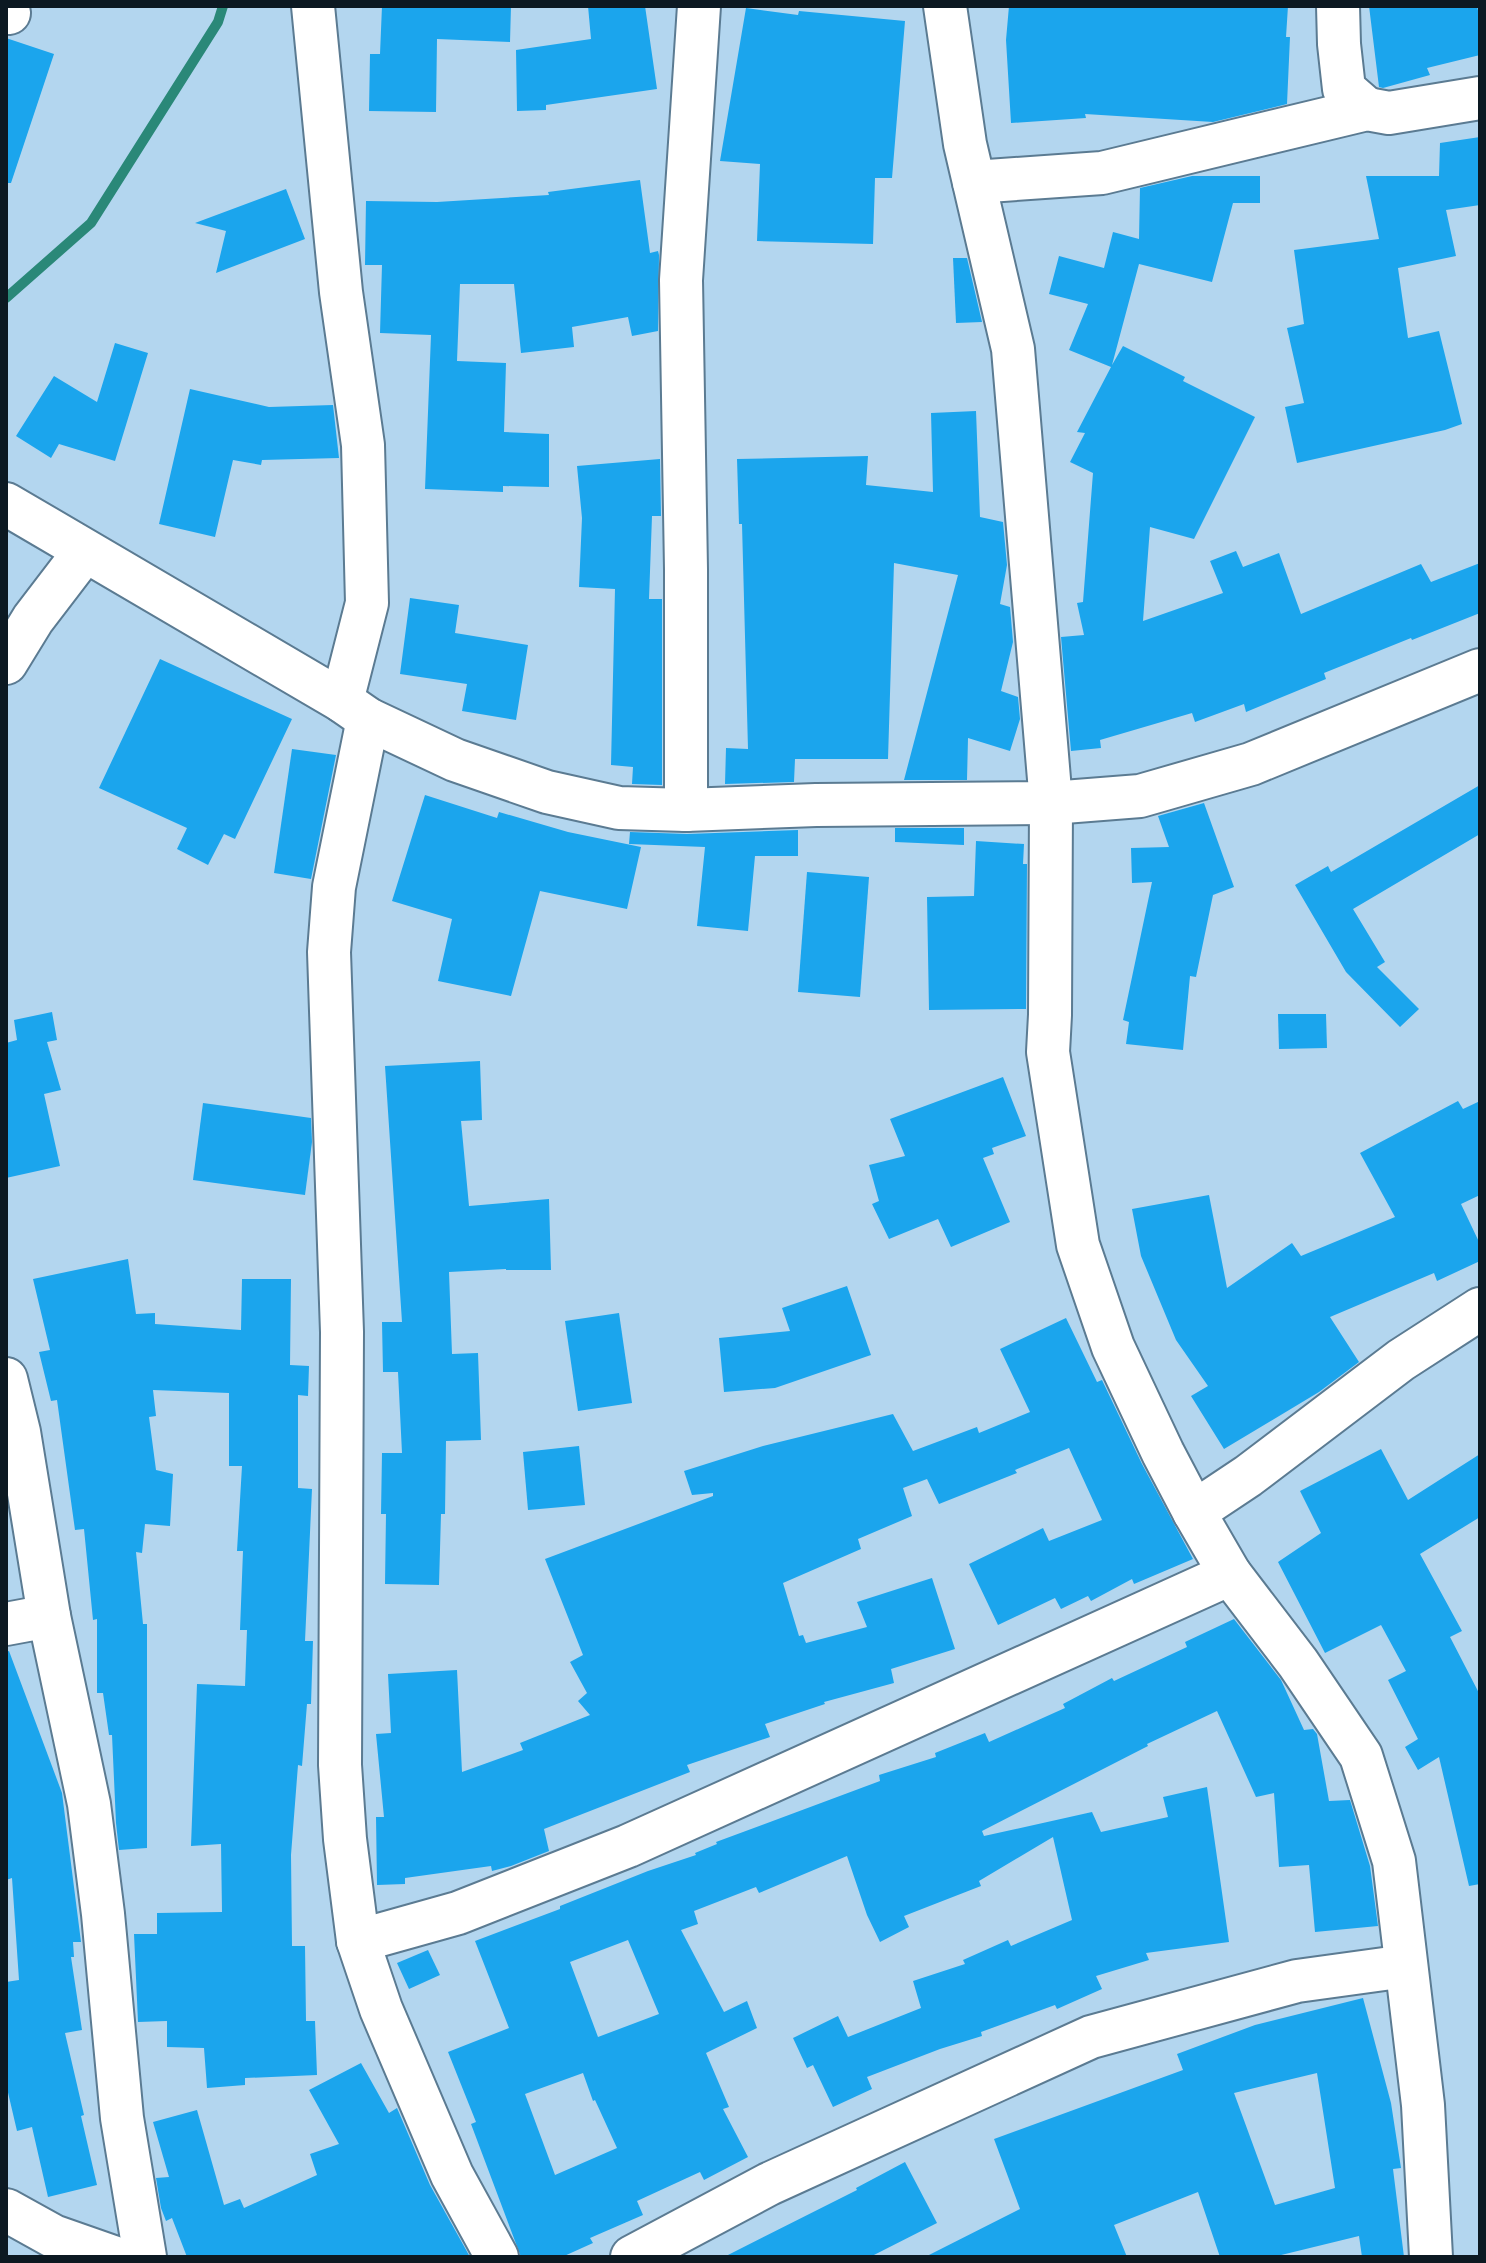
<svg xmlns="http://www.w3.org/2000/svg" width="1486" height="2263" viewBox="0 0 1486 2263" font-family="'Space Grotesk',sans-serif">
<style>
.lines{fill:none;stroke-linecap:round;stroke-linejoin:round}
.stream{stroke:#2a8878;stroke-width:10}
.building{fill:#1ba5ed;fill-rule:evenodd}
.minor-casing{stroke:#5b7b92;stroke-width:46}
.minor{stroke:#fff;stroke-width:42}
</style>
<rect width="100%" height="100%" fill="#b3d6ef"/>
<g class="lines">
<!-- stream -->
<polyline class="stream" points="6,298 91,223 218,22 223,6"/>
</g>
<!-- building -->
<g class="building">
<polygon points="382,6 511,6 510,42 437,39 436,112 369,111 370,54 380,54"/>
<polygon points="588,6 645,6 657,89 546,105 546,110 517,111 516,50 591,39"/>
<polygon points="1009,6 1288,6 1286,37 1290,37 1287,104 1213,122 1085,114 1086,118 1011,123 1006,40"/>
<polygon points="1369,6 1477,6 1480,20 1480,55 1427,68 1430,75 1383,88 1379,87"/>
<polygon points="746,8 798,15 799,11 905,21 892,178 875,178 873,244 757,241 760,164 720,161"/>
<polygon points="6,38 54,54 11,183 6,183"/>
<polygon points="1480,137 1480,205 1446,210 1456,256 1398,268 1408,338 1439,331 1462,424 1445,430 1297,463 1285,407 1304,403 1287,328 1304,324 1294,250 1379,239 1366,176 1439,176 1440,143"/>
<polygon points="1192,176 1260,176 1260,203 1233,203 1212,282 1139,264 1112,365 1123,346 1185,377 1183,381 1255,417 1194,539 1150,527 1143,621 1223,593 1210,561 1236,551 1243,567 1279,553 1301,614 1421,564 1431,582 1480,563 1480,613 1412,640 1411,638 1324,673 1326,679 1246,712 1244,704 1195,722 1192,713 1100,740 1101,748 1071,751 1061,637 1084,635 1077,603 1083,602 1093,473 1070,462 1085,433 1077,432 1111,367 1069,350 1088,304 1049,294 1059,256 1104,268 1113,232 1139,239 1140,188"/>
<polygon points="640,180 650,253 658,251 659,255 658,331 632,336 628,317 572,327 574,347 521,353 514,284 460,284 457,361 506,363 504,432 549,434 549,487 503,486 503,492 425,489 431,335 380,333 382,265 365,265 366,201 437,202 549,195 548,192"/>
<polygon points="286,189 305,239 216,273 226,231 195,223"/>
<polygon points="953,258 967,258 982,322 956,323"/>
<polygon points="115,343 148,353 115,461 59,444 51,458 16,436 54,376 97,402"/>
<polygon points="190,389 269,407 333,405 339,458 262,460 261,465 233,460 215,537 159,524"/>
<polygon points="976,411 980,517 1003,522 1007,565 1000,604 1010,607 1013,642 1001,691 1018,697 1020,719 1010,751 968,738 967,780 904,780 958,575 894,563 888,759 795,759 794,782 725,784 726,748 748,749 742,524 739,524 737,459 868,456 866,485 933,492 931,413"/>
<polygon points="660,459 661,516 652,516 649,599 662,599 662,785 632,784 633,767 611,765 615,589 579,587 582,518 577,466"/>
<polygon points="410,598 459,605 455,633 528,645 516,720 462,711 467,684 400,674"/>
<polygon points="160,659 292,719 235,839 224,834 208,865 177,849 187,828 99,788"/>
<polygon points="292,749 336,755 311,879 274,873"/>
<polygon points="1480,785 1480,834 1353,909 1385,962 1377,967 1419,1009 1400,1027 1346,972 1295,885 1328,866 1331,872"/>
<polygon points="425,795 497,818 499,812 568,832 641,847 627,909 540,891 511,996 438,981 452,919 392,901"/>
<polygon points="1204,803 1234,887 1213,895 1196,977 1190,976 1183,1050 1126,1044 1129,1022 1123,1020 1152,882 1132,883 1131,848 1169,847 1158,816"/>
<polygon points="895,828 964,828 964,845 895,842"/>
<polygon points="798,830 798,856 755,856 748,931 697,926 705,847 629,844 630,832 687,834"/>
<polygon points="976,841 1024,844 1023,864 1027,864 1026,1009 929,1010 927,897 974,896"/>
<polygon points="807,872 869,877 860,997 798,992"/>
<polygon points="52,1012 57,1040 47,1042 61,1090 44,1094 60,1166 6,1178 6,1043 17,1040 14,1020"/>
<polygon points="1278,1014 1326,1014 1327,1048 1279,1049"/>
<polygon points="480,1061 482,1120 461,1121 469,1206 549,1199 551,1270 506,1270 506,1269 449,1272 452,1354 478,1353 481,1440 446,1441 445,1514 441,1514 439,1585 385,1584 386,1514 381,1514 382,1453 402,1453 398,1372 383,1372 382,1322 402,1322 385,1066"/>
<polygon points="1003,1077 1026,1136 992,1148 994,1154 983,1158 1010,1222 951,1247 938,1219 889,1239 872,1204 879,1201 869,1165 905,1156 890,1119"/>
<polygon points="1458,1101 1463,1109 1480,1101 1480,1195 1461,1204 1480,1244 1480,1261 1437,1281 1434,1273 1330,1317 1359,1362 1319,1392 1224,1449 1191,1396 1208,1386 1176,1340 1141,1256 1132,1209 1209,1195 1227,1288 1292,1243 1301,1256 1395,1217 1360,1153"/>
<polygon points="203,1103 311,1118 312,1142 305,1195 193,1180"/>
<polygon points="128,1259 136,1314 155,1313 155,1324 241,1330 242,1279 291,1279 290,1365 309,1366 308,1396 298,1395 298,1488 312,1489 305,1641 313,1641 311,1704 307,1704 302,1766 298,1765 291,1855 292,1946 305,1946 306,2021 315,2021 317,2075 245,2078 245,2085 207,2088 204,2048 167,2047 167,2021 138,2022 134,1934 157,1934 157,1913 222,1912 221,1844 191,1846 197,1684 245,1686 247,1630 240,1630 243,1551 237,1551 242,1466 229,1466 229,1393 153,1390 156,1416 149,1417 156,1470 173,1474 170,1526 145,1524 142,1553 136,1552 143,1624 147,1624 147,1848 119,1850 116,1823 112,1735 109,1735 103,1693 97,1693 97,1619 93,1620 84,1529 75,1530 57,1400 51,1401 39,1352 50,1350 33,1279"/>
<polygon points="847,1286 871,1355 775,1388 724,1392 719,1338 790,1331 782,1308"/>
<polygon points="619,1313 632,1403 578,1411 565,1321"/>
<polygon points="1066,1318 1097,1382 1102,1380 1142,1464 1193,1559 1134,1584 1132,1579 1091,1601 1088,1596 1061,1609 1055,1598 998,1625 969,1564 1043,1528 1049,1541 1102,1520 1069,1448 1015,1470 1017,1473 939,1504 927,1479 903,1488 912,1516 858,1539 861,1549 783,1583 799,1636 803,1635 806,1643 867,1627 857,1602 932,1578 955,1649 891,1669 894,1683 824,1702 825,1704 765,1724 770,1737 687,1765 690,1772 544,1829 549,1851 511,1866 492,1871 491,1866 405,1878 405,1884 377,1885 376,1817 384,1817 376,1734 391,1733 388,1674 457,1670 462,1772 523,1750 520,1743 590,1715 578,1701 587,1693 570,1662 583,1655 545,1559 713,1496 713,1493 692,1495 684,1471 763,1446 893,1414 913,1451 977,1427 979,1433 1030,1412 1000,1349"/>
<polygon points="579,1446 585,1505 528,1510 523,1452"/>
<polygon points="1381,1449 1408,1500 1480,1454 1480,1517 1420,1554 1462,1631 1450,1637 1480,1695 1480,1884 1469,1886 1439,1757 1418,1770 1405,1747 1418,1739 1388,1680 1406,1671 1381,1625 1325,1653 1278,1562 1321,1533 1300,1491"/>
<path d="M1234,1619l47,61 23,50 9,-1 4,5 12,67 21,-1 20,66 8,60 -63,6 -6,-67 -30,2 -5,-74 -18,4 -39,-86 -70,33 1,2 -166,85 2,5 108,-24 9,20 67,-15 -5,-20 44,-10 22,155 -83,11 3,7 -53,16 6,13 -45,20 -2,-4 -74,27 1,4 -42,13 -73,28 5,12 -39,18 -20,-42 -6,3 -14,-30 45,-22 10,21 73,-29 -8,-27 52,-17 -2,-4 45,-20 3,6 61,-26 -19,-83 -74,44 2,5 -77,30 5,11 -29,15 -13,-27 -20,-59 -88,37 -3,-6 -62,24 4,13 -17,6 43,82 23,-11 10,27 -51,25 23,54 -6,2 25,48 -44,23 -4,-8 -63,29 6,14 -53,23 3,5 -31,14h-41l-50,-133 5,-2 -28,-70 61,-24 -34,-87 85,-32v-3l88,-35 48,-16 -1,-2 22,-9 -1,-2 164,-61 -1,-6 57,-18 -1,-4 50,-20 4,9 76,-34 -2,-4 49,-26 2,3 73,-34 -2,-5zM628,1940l31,74 -61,23 -28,-75zM583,2073l10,28 2,-1 22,48 -62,27 -30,-81z"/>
<polygon points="9,1651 62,1793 81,1942 73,1942 74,1957 71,1957 82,2030 65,2033 84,2115 81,2116 97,2185 48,2197 32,2127 17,2131 6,2084 6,1982 19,1980 12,1878 6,1880 6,1652"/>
<polygon points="428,1950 440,1975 409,1989 397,1963"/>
<path d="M1363,1998l28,105 10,65 -8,1 11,88h-42l-3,-21 -86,21h-53l-22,-65 -84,33 13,32h-202l95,-48 -26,-70 189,-69 -6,-16 78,-29zM1317,2073l18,115 -60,17 -41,-112z"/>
<polygon points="361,2063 389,2113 397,2108 430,2185 470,2257 187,2257 172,2218 166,2221 161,2208 156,2178 169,2177 153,2122 197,2110 224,2205 240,2199 244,2208 317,2175 310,2154 339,2144 309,2090"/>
<polygon points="905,2162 937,2223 870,2257 724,2257 857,2190 856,2188"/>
</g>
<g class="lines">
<!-- minor casing -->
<g class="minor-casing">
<g id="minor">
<polyline points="313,6 341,292 363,445 367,603 342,701"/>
<polyline points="945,6 965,144 1013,349 1051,803 1050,1015 1048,1052 1078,1245 1113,1347 1163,1453 1194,1512 1230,1574 1298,1663 1361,1756 1394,1861 1423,2105 1431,2257"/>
<polyline points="1338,6 1339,44 1344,89 1367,109"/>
<polyline points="6,12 9,13"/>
<polyline points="974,182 1102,173 1367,109 1389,113 1480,98"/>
<polyline points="6,504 342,701 368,719 455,760 547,792 619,808 686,810 816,805 1051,803 1140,796 1251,764 1480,670"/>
<polyline points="6,663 33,619 85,551"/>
<polyline points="368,719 334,887 329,952 342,1332 340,1765 345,1839 358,1941 381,2009 452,2175 497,2257"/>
<polyline points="686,810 686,569 681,280 699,6"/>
<polyline points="6,1379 19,1432 49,1616 89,1804 103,1914 122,2118 145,2257"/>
<polyline points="1194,1512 1248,1476 1401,1360 1480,1309"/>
<polyline points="6,1624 49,1616"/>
<polyline points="358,1941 458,1913 628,1846 1230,1574"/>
<polyline points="6,2210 53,2236 113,2257"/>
<polyline points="632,2257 769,2184 1091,2037 1297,1981 1406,1966"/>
</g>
</g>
<!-- minor -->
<use href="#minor" class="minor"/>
</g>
<!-- border -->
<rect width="1486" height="2263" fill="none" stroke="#0c1922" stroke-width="16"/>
</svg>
